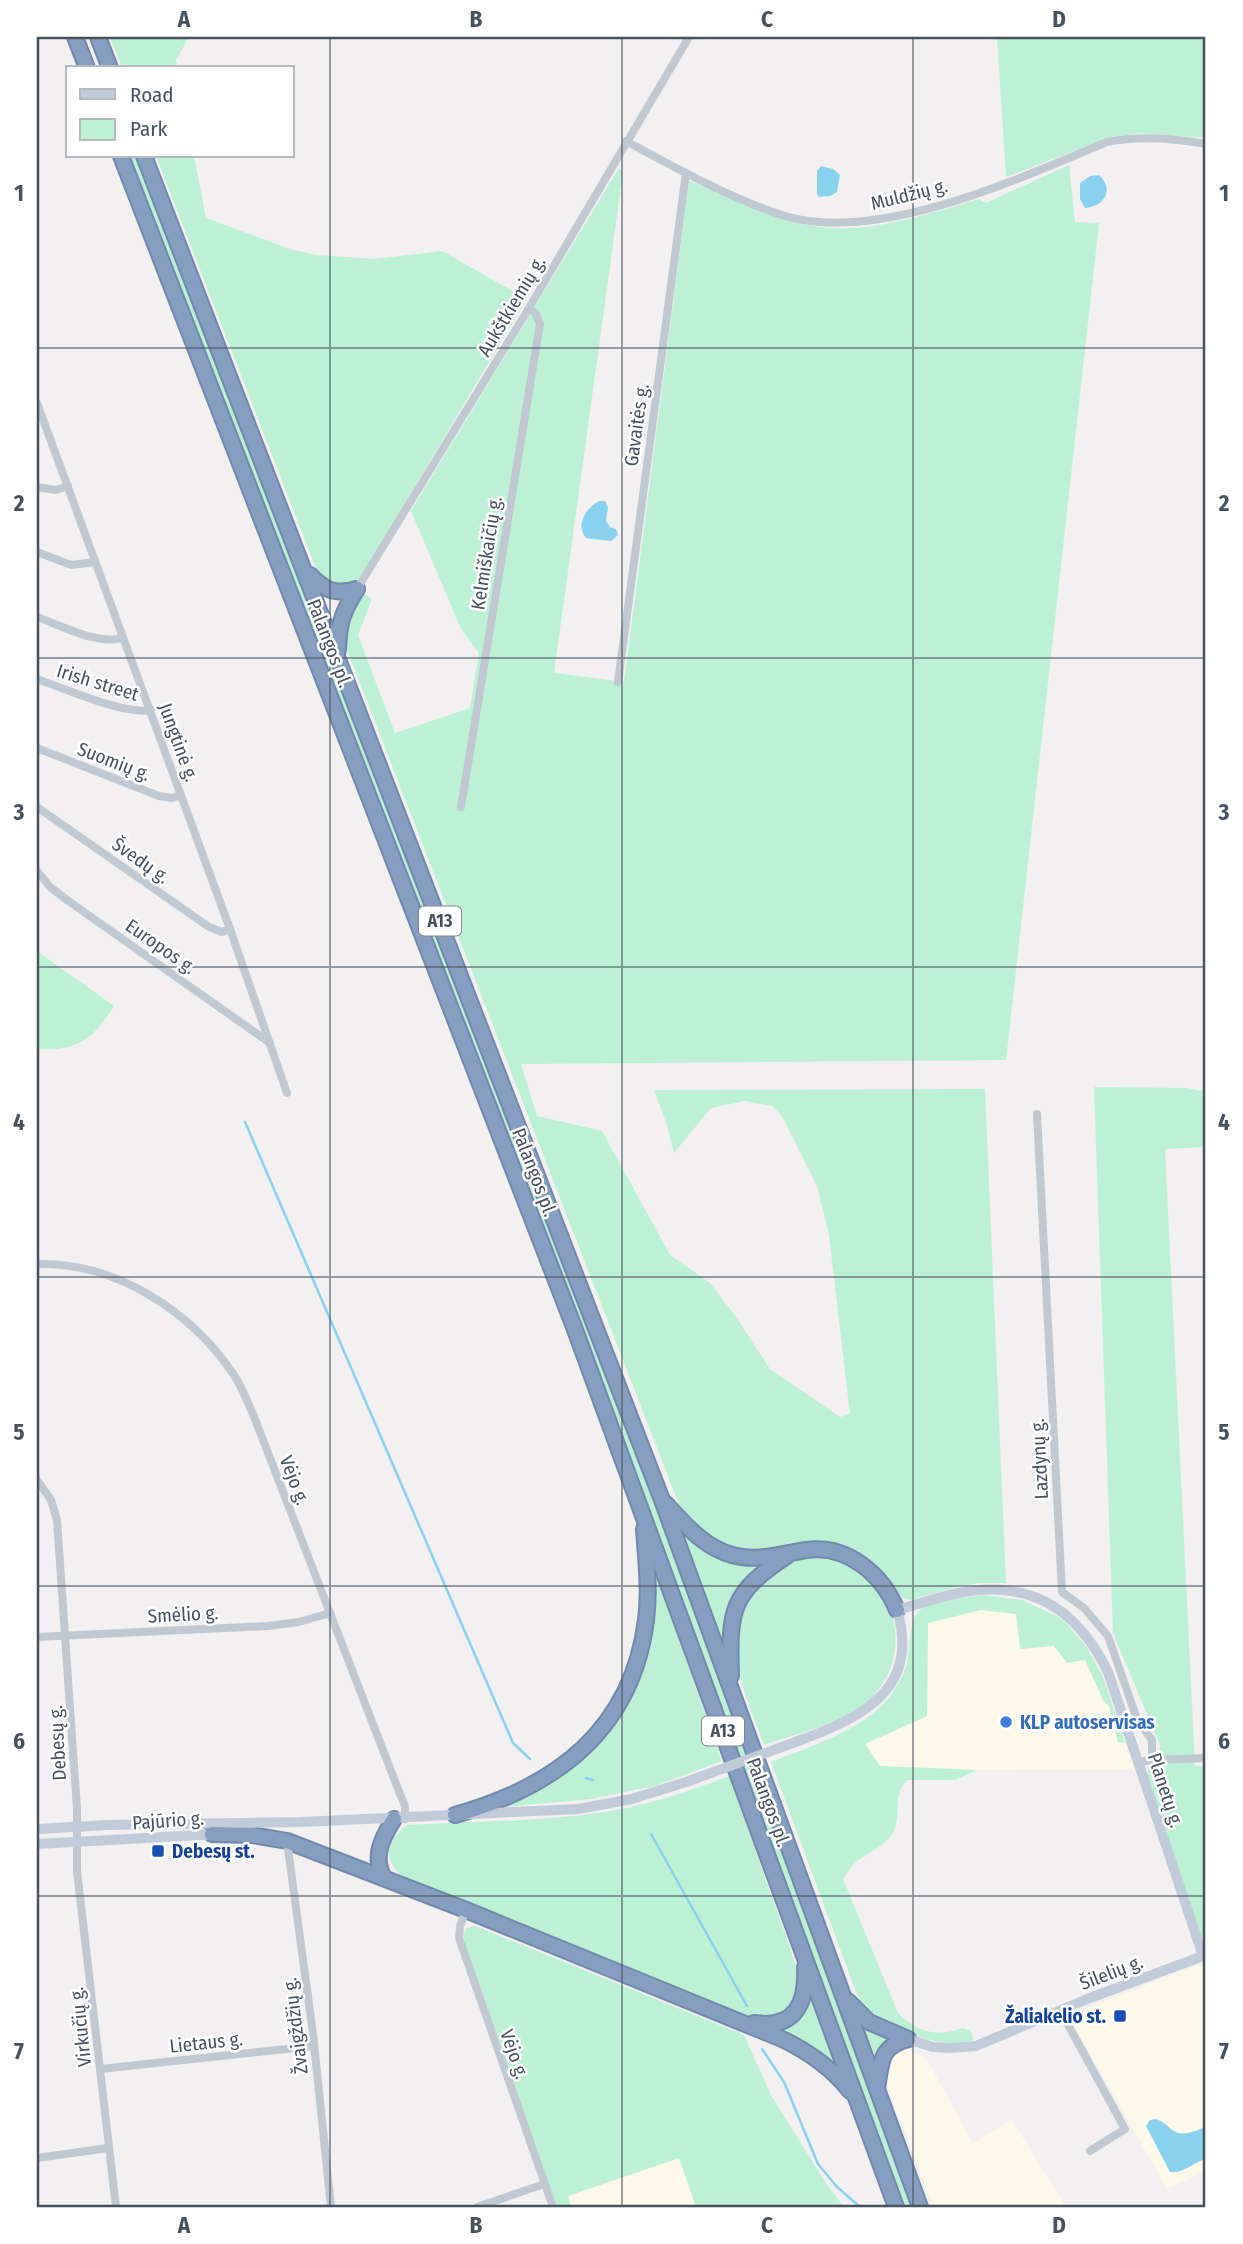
<svg xmlns="http://www.w3.org/2000/svg" width="1243" height="2244" viewBox="0 0 1243 2244" font-family="'Fira Sans Condensed',sans-serif">
<style>
.commercial{fill:#fdf9ea}
.green{fill:#bdf1d5}
.water{fill:#89d2ef}
.lines{fill:none;stroke-linecap:round;stroke-linejoin:round}
.stream{stroke:#89d2ef;stroke-width:2.5}
.highway-casing{stroke:#7189ac;stroke-width:18}
.street{stroke:#c0c9d2;stroke-width:8}
.secondary{stroke:#c2cbd9;stroke-width:10}
.highway{stroke:#869ec0;stroke-width:14}
.secondary-bridge{stroke:#c2cbd9;stroke-width:10}
.grid{fill:none;stroke:#47525e;stroke-width:2;stroke-opacity:0.55}
.shop-dot{fill:#3f7fe0;stroke:#fff;stroke-width:2.5}
.transit-dot{fill:#1a4fb4;stroke:#fff;stroke-width:2.5}
.labels{text-anchor:middle;stroke-width:5;stroke-linejoin:round;paint-order:stroke}
.shield{fill:#fff;stroke:#7e868e;stroke-width:2}
.shield-label{font-size:18px;font-weight:bold;fill:#47525e}
.street-label{font-size:19px;fill:#47525e;stroke:#fff}
.shop-label{font-size:19px;font-weight:bold;fill:#366cbe;stroke:#fff;text-anchor:start}
.transit-label{font-size:19px;font-weight:bold;fill:#164399;stroke:#fff;text-anchor:start}
.neatline{fill:none;stroke:#47525e;stroke-width:2.5}
.grid-label{font-size:23px;text-anchor:middle;font-weight:bold;fill:#47525e}
</style>
<rect width="100%" height="100%" fill="#f2f0f0"/>
<!-- commercial -->
<g class="commercial">
<polygon points="981,1610 1016,1614 1054,1646 1085,1660 1103,1700 1109,1706 1118,1742 1125,1743 1134,1769 977,1770 879,1766 865,1744 927,1716 928,1623"/>
<polygon points="1206,1962 1206,2171 1167,2189 1068,2015"/>
<polygon points="904,2047 926,2058 973,2143 1012,2120 1066,2207 933,2207 883,2073 891,2052"/>
<polygon points="679,2158 696,2207 571,2207 567,2196"/>
</g>
<!-- green -->
<g class="green">
<polygon points="110,37 189,37 176,60 178,68 122,68"/>
<polygon points="997,37 1206,37 1206,138 1142,133 1110,137 1006,177"/>
<polygon points="129,156 137,156 553,1232 671,1546 912,2207 905,2207 614,1412"/>
<polygon points="156,156 194,156 206,218 293,250 317,255 375,259 442,251 527,299 361,576 349,587 328,583 317,571"/>
<path d="M1069,165l6,57 24,1 -93,837 -485,4 16,52 65,15 68,124 40,28 26,34 34,52 70,48 10,-3 -21,-179 -12,-49 -35,-70 -10,-10 -27,-5 -34,7 -37,45 -8,-31 -12,-32 331,-1 21,494h-28l-25,5 -43,12 -7,-2 -17,-22 -25,-20 -84,-4 -34,1 -39,-15 -22,-26 -338,-870c2,-23 3,-33 20,-49l8,6 -14,36 37,98 75,-25 9,-55 -18,-24 -50,-118 208,-343 4,4 -69,501 70,9 65,-501c41,16 88,41 132,46 49,7 111,-14 158,-28l7,4z"/>
<path d="M37,951l77,55c-20,32 -37,46 -77,43z"/>
<path d="M1094,1087l93,1 19,4v55l-41,2 30,617h11v54l-2,1 2,38v82l-7,-8 -52,-157c0,-13 13,-16 13,-31l-47,-112z"/>
<polygon points="682,1530 769,1562 752,1574 725,1646 722,1644"/>
<path d="M810,1558c17,1 36,3 51,14 47,34 46,103 -2,136 -27,18 -64,26 -95,37 -9,-25 -20,-51 -26,-76 -9,-37 5,-85 41,-103 9,-4 21,-6 31,-8z"/>
<polygon points="654,1569 722,1761 655,1786 590,1799 502,1807 561,1776 594,1746 636,1681 649,1646 656,1604"/>
<path d="M982,1595l40,5 40,19 24,27 17,31 22,66 -7,-1 -9,-36 -6,-6 -18,-40 -18,3 -13,-17 -34,3 -4,-35 -35,-4 -53,13 -1,93 -62,28 15,22 97,4 -22,10h-48c-15,17 -6,30 -12,48 -6,18 -30,25 -42,37 -4,4 -7,10 -10,14l55,134c20,20 38,24 65,15l7,3 4,9c-40,11 -76,-12 -110,-30l-5,-10 -88,-238c40,-16 88,-30 117,-63 7,-8 15,-23 18,-33 5,-15 2,-47 14,-56 12,-10 46,-12 62,-15z"/>
<path d="M729,1776l60,169 12,39 -10,25 -10,8 -17,3 -30,-8 -330,-134c-22,-19 -19,-36 3,-53 69,-4 141,-3 209,-15 39,-7 75,-20 113,-34z"/>
<polygon points="475,1926 744,2035 771,2095 825,2182 844,2207 696,2207 679,2158 568,2196 571,2207 557,2207 465,1944 463,1935 467,1928"/>
<polygon points="810,1990 836,2063 834,2064 826,2057 774,2028"/>
<polygon points="863,2025 892,2039 885,2044 876,2058"/>
</g>
<!-- water -->
<g class="water">
<polygon points="821,166 833,169 840,175 837,192 830,196 819,197 817,194 817,171"/>
<path d="M1099,175c16,14 5,32 -14,33l-5,-9v-16l10,-7z"/>
<path d="M599,501h6l3,6 -2,14 4,6 6,2 2,6 -7,6 -25,-3c-11,-13 0,-30 13,-37z"/>
<path d="M1155,2119c8,2 10,5 16,10 10,9 24,2 35,-2v32c-13,3 -22,15 -36,13l-24,-46 4,-6z"/>
</g>
<g class="lines">
<!-- stream -->
<g class="stream">
<polyline points="245,1122 513,1743 530,1759"/>
<polyline points="586,1778 593,1780"/>
<polyline points="651,1834 747,2006"/>
<polyline points="762,2049 784,2082 818,2164 837,2187 860,2207"/>
</g>
<!-- highway casing -->
<g class="highway-casing">
<g id="highway">
<polyline points="75,37 87,68"/>
<polyline points="98,37 110,68"/>
<polyline points="121,156 574,1327 896,2207"/>
<polyline points="144,156 662,1500 920,2207"/>
<path d="M310,575c15,16 26,20 47,14"/>
<path d="M338,650c1,-28 4,-37 19,-61"/>
<path d="M665,1503c20,21 38,44 67,52 24,7 49,-1 74,-5 41,-6 76,24 91,60"/>
<path d="M731,1676c-2,-65 -1,-83 56,-120"/>
<path d="M455,1815c100,-28 177,-84 191,-195 4,-30 0,-61 -2,-91"/>
<path d="M212,1834l40,1 35,6 179,69 316,129c27,13 49,28 68,52"/>
<path d="M384,1878c-12,-21 -2,-40 10,-59"/>
<polyline points="848,2001 869,2022 908,2039"/>
<path d="M754,2023c41,6 53,-19 51,-56"/>
<path d="M877,2088c5,-26 2,-41 31,-49"/>
</g>
</g>
<!-- street -->
<g class="street">
<path d="M626,141c48,26 107,59 159,75 94,28 235,-38 322,-74 33,-7 66,-4 99,2"/>
<polyline points="37,403 230,929 287,1093"/>
<polyline points="37,487 56,490 68,486"/>
<polyline points="37,552 71,565 95,562"/>
<polyline points="357,589 529,308 689,37"/>
<path d="M37,617c26,9 59,28 86,21"/>
<path d="M37,679c26,9 90,37 114,31"/>
<polyline points="618,682 686,173"/>
<polyline points="37,748 159,796 172,798 181,795"/>
<polyline points="37,807 209,927 222,932 230,929"/>
<polyline points="461,807 540,324 536,314 529,308"/>
<polyline points="37,871 50,887 67,900 270,1043"/>
<polyline points="1037,1114 1062,1592 1084,1608 1108,1636 1137,1719 1152,1740 1152,1760 1139,1762"/>
<path d="M37,1264c79,-2 154,47 197,111 8,12 13,26 19,39l147,380 5,12v13"/>
<polyline points="37,1480 51,1500 57,1520 77,1809 77,1871 116,2207"/>
<polyline points="37,1637 268,1626 299,1622 330,1613"/>
<polyline points="1152,1760 1206,1758"/>
<polyline points="287,1841 313,2034 331,2207"/>
<polyline points="466,1910 460,1926 459,1938 553,2207"/>
<polyline points="1060,2010 1125,2129 1090,2151"/>
<polyline points="100,2069 314,2046"/>
<polyline points="37,2158 108,2148"/>
<polyline points="477,2207 544,2184"/>
</g>
<!-- secondary -->
<g class="secondary">
<path d="M801,1740c61,-23 120,-51 96,-130 19,-5 38,-12 57,-16 73,-16 122,12 154,78l95,284 -116,43 -111,47 -26,2 -17,-1 -25,-8"/>
<polyline points="37,1829 107,1825 301,1822 578,1809 632,1799 689,1781"/>
<polyline points="37,1844 219,1834"/>
</g>
<!-- highway -->
<use href="#highway" class="highway"/>
<!-- secondary-bridge -->
<polyline class="secondary-bridge" points="689,1781 801,1740"/>
</g>
<!-- grid -->
<path class="grid" d="M330,37v2170M622,37v2170M913,37v2170M37,348h1169M37,658h1169M37,967h1169M37,1277h1169M37,1586h1169M37,1896h1169"/>
<!-- markers -->
<circle class="shop-dot" cx="1006" cy="1722" r="7"/>
<g class="transit-dot">
<rect x="151" y="1844" width="14" height="14" rx="3.5"/>
<rect x="1113" y="2009" width="14" height="14" rx="3.5"/>
</g>
<g class="labels">
<!-- shield labels -->
<g class="shield">
<rect x="419" y="906.5" width="42" height="29" rx="5"/>
<rect x="702" y="1716.5" width="42" height="29" rx="5"/>
</g>
<g class="shield-label">
<text x="440" y="927">A13</text>
<text x="723" y="1737">A13</text>
</g>
<!-- street labels -->
<g class="street-label">
<text transform="translate(909 194) rotate(-14)" y="7">Muldžių g.</text>
<text transform="translate(511 306) rotate(-59)" y="7">Aukštkiemių g.</text>
<text transform="translate(636 425) rotate(-82)" y="7">Gavaitės g.</text>
<text transform="translate(486 553) rotate(-81)" y="7">Kelmiškaičių g.</text>
<text transform="translate(330 643) rotate(69)" y="7">Palangos pl.</text>
<text transform="translate(98 682) rotate(17)" y="7">Irish street</text>
<text transform="translate(179 742) rotate(70)" y="7">Jungtinė g.</text>
<text transform="translate(114 761) rotate(21)" y="7">Suomių g.</text>
<text transform="translate(141 860) rotate(35)" y="7">Švedų g.</text>
<text transform="translate(161 946) rotate(35)" y="7">Europos g.</text>
<text transform="translate(535 1172) rotate(69)" y="7">Palangos pl.</text>
<text transform="translate(1039 1459) rotate(-93)" y="7">Lazdynų g.</text>
<text transform="translate(295 1480) rotate(69)" y="7">Vėjo g.</text>
<text transform="translate(183 1614) rotate(-3)" y="7">Smėlio g.</text>
<text transform="translate(57 1743) rotate(-93)" y="7">Debesų g.</text>
<text transform="translate(1166 1790) rotate(72)" y="7">Planetų g.</text>
<text transform="translate(769 1802) rotate(70)" y="7">Palangos pl.</text>
<text transform="translate(168 1820) rotate(-4)" y="7">Pajūrio g.</text>
<text transform="translate(1111 1972) rotate(-21)" y="7">Šilelių g.</text>
<text transform="translate(295 2026) rotate(-97)" y="7">Žvaigždžių g.</text>
<text transform="translate(80 2027) rotate(-96)" y="7">Virkučių g.</text>
<text transform="translate(206 2042) rotate(-6)" y="7">Lietaus g.</text>
<text transform="translate(515 2054) rotate(71)" y="7">Vėjo g.</text>
</g>
<!-- shop labels -->
<g class="shop-label">
<text x="1020" y="1729">KLP autoservisas</text>
</g>
<!-- transit labels -->
<g class="transit-label">
<text x="172" y="1858">Debesų st.</text>
<text x="1106" y="2023" text-anchor="end">Žaliakelio st.</text>
</g>
</g>
<!-- border -->
<rect width="1243" height="2244" fill="none" stroke="#ffffff" stroke-width="77"/>
<!-- legend -->
<rect x="66" y="66" width="228" height="91" fill="#ffffff" stroke="#b5babf" stroke-width="2"/>
<rect x="80" y="89" width="35" height="10" fill="#c2cbd9" stroke="#b5babf" stroke-width="2"/>
<text x="130" y="102" font-size="21" fill="#47525e">Road</text>
<rect x="80" y="119" width="35" height="21" fill="#bdf1d5" stroke="#b5babf" stroke-width="2"/>
<text x="130" y="136" font-size="21" fill="#47525e">Park</text>
<rect x="38" y="38" width="1166" height="2168" class="neatline"/>
<g class="grid-label">
<text x="184" y="27">A</text>
<text x="476" y="27">B</text>
<text x="767" y="27">C</text>
<text x="1059" y="27">D</text>
<text x="19" y="201">1</text>
<text x="1224" y="201">1</text>
<text x="19" y="511">2</text>
<text x="1224" y="511">2</text>
<text x="19" y="820">3</text>
<text x="1224" y="820">3</text>
<text x="19" y="1130">4</text>
<text x="1224" y="1130">4</text>
<text x="19" y="1440">5</text>
<text x="1224" y="1440">5</text>
<text x="19" y="1749">6</text>
<text x="1224" y="1749">6</text>
<text x="19" y="2059">7</text>
<text x="1224" y="2059">7</text>
<text x="184" y="2233">A</text>
<text x="476" y="2233">B</text>
<text x="767" y="2233">C</text>
<text x="1059" y="2233">D</text>
</g>
</svg>
